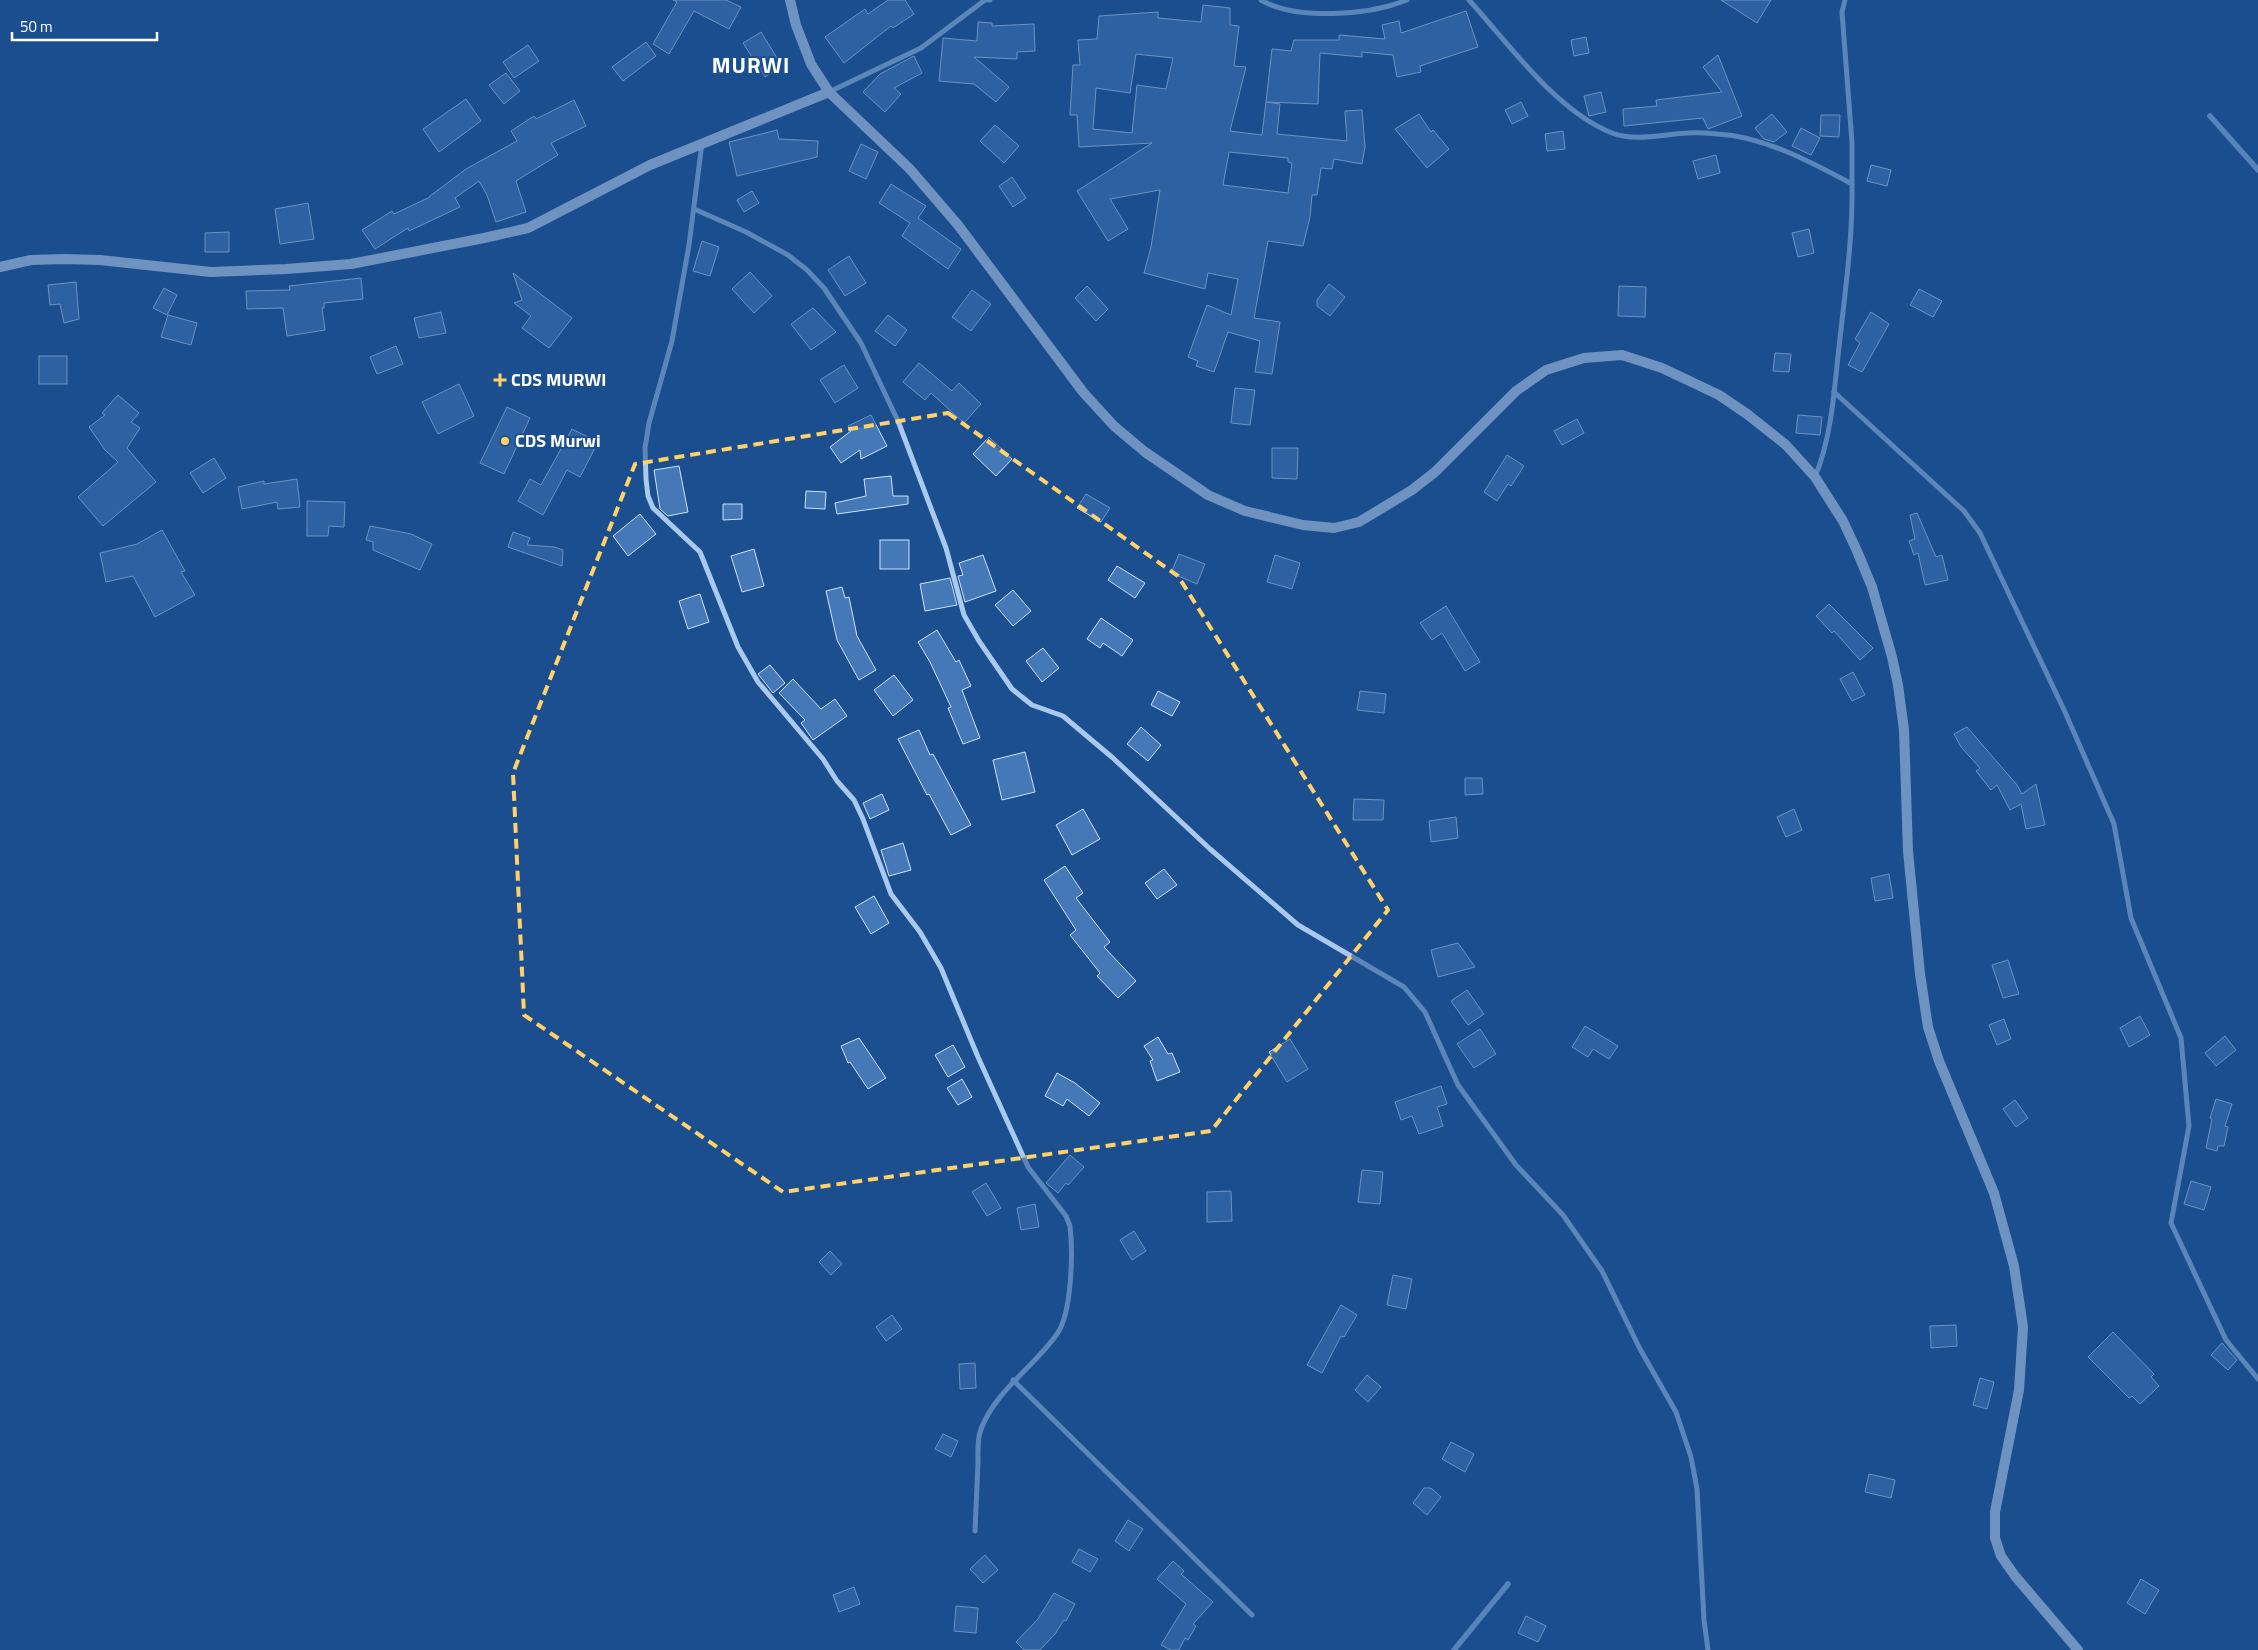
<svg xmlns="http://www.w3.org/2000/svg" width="2258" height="1650" viewBox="0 0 2258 1650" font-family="'Titillium Web',sans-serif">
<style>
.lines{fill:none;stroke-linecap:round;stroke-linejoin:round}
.stream{stroke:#9cc4f0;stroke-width:5.5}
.building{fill:#4478b7;stroke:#cfe3fa;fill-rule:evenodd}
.street{stroke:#a9c9ee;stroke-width:5}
.secondary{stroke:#d6e6fa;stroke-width:10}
.marked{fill:none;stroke:#ffd166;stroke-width:4;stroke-dasharray:10 6;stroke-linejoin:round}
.poi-dot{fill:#ffd166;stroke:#1b4f8f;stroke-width:2}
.labels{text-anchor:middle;stroke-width:4;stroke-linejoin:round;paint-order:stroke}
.poi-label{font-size:18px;font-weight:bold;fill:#fff;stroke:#1b4f8f;text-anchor:start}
.district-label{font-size:22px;font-weight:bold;letter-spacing:1px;fill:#fff;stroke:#1b4f8f}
</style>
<rect width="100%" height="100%" fill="#1b4f8f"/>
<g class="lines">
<!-- stream -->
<g class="stream">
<polyline points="2210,116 2258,170"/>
<polyline points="1454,1650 1508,1584"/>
</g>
</g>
<!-- building -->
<g class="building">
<polygon points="673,0 726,0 741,7 729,29 694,11 669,54 653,44 677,2"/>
<polygon points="888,0 905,0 914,14 893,28 891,26 844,63 825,37 865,9 868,14"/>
<polygon points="1721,0 1771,0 1757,23"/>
<path d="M1203,5l27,3v17l9,1 -5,40 12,1 -16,64 32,4 4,-33 14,2 -3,30 70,7 -2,-30 17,-1 3,37 -3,17 -28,-5 -2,10 -11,-1 -4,27h-5l-2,22 -7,29 -35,-5 -14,77 26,4 -8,52 -17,-2 5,-31 -32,-9 -14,40 -18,-6 2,-5 -10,-4 19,-52 24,10 7,-36 -30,-6 -3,16 -61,-16 7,-26 9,-57 -50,9 18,30 -20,12 -31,-50 75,-48 -73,4 -2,-32h-7l3,-50h7l-2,-25 19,-1 2,-23 59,-4v6l43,4zM1136,54l37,4 -7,31 -29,-4 -5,48 -39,-4 3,-41 34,5zM1229,152l59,6v4l4,1 -4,30 -65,-8z"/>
<polygon points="1466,11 1478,47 1420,66 1421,72 1397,77 1393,55 1362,52 1362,57 1320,53 1318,104 1266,102 1272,49 1291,51 1294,40 1339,40 1339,35 1385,39 1382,25 1399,21 1401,33"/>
<polygon points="978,22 992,23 992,26 1034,24 1035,51 1017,52 1017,59 974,57 1009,87 996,102 974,84 939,81 943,38 977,41"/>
<polygon points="761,32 782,66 765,77 743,43"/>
<polygon points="1586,37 1589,53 1574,56 1571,40"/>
<polygon points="646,42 656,56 623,81 612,67"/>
<polygon points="528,45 539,61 514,78 503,62"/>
<polygon points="1718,55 1742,116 1708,129 1703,118 1624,126 1623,109 1657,106 1656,100 1722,92 1703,67"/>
<polygon points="914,56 922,73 894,88 901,94 885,112 863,92 880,74"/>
<polygon points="506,73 520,91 504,104 489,85"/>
<polygon points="1601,92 1606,112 1589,116 1584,96"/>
<polygon points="466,99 481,121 439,152 423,129"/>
<polygon points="574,100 586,126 551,143 558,155 516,181 526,212 496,222 487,195 479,181 455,198 460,207 409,231 408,228 375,249 362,230 392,211 394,214 430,197 430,196 466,169 517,141 511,131 534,116 536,119"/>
<polygon points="1521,102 1528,116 1512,124 1505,110"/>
<polygon points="1419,114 1431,132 1433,130 1449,149 1427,168 1395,129"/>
<polygon points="1772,114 1787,132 1774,142 1764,139 1755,128"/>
<polygon points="1821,115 1840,115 1839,137 1820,136"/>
<polygon points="995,125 1019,146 1004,163 980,141"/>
<polygon points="1801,128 1820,138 1811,155 1792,146"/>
<polygon points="777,130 779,139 818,141 817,157 737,176 729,142"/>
<polygon points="1563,131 1565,149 1547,151 1545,134"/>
<polygon points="861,144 878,152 866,179 849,171"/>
<polygon points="1716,155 1720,173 1698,179 1693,161"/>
<polygon points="1871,165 1891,170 1887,186 1867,181"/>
<polygon points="1012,177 1026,198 1013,207 999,186"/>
<polygon points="891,184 926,206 918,218 961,249 948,269 902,236 910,223 879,203"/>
<polygon points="752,191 759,203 744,212 737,200"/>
<polygon points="308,203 314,239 280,244 275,209"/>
<polygon points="1809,229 1814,253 1798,257 1792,233"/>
<polygon points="229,232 229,252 205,252 205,233"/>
<polygon points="702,241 719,247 710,276 693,271"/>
<polygon points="849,256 866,283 845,296 828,270"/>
<polygon points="750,272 772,296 754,313 732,289"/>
<polygon points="513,273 572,318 549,348 522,328 531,316 514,303 522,300"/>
<polygon points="361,278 363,299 324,303 324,308 322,308 325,330 287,336 283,308 247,309 246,291 290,290 289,286"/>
<polygon points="76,282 79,319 64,323 60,304 50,305 48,285"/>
<polygon points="1329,284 1345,297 1330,316 1317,306 1317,300"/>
<polygon points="1087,286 1108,309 1096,321 1075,298"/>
<polygon points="1619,286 1646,287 1645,317 1618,316"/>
<polygon points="164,288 177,295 167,315 153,308"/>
<polygon points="1919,289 1942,301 1933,317 1910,305"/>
<polygon points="972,290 991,304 971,331 952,317"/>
<polygon points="813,308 836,332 811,350 791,324"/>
<polygon points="441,312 446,333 419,338 414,318"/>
<polygon points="1871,312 1889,324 1862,372 1848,365 1860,343 1855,339"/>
<polygon points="168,315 197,323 191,345 161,337"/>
<polygon points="888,315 907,330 895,346 875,331"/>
<polygon points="396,346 403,364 377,374 370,357"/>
<polygon points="1775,353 1791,354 1789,372 1773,371"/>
<rect x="39" y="356" width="28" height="28"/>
<polygon points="919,363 952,391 959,383 981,404 964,423 931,393 925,400 903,382"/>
<polygon points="844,365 858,388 835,403 820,380"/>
<polygon points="459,384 474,416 438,434 422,402"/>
<polygon points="1235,388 1255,390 1250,425 1231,423"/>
<polygon points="118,395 139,413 131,422 140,428 127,448 156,482 103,526 78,497 118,462 105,450 89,427 105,415 102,413"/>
<polygon points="507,407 530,418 504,474 480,463"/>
<polygon points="871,415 887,446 861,459 860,450 841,463 830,447 851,431 848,426"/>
<polygon points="1798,415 1822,417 1820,435 1796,433"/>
<polygon points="1577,419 1584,433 1562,445 1554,431"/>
<polygon points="572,429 598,442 580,477 567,470 543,515 518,501 530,479 541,485"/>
<polygon points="989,437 1012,459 996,476 973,454"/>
<polygon points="1272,448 1298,448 1297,479 1272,478"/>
<polygon points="1507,455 1524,466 1511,486 1508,484 1497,501 1484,492"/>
<polygon points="214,458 226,478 203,493 190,473"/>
<polygon points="679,466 688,512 668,516 660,509 654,470"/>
<polygon points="891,476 893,496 908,496 908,504 837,514 835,503 866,496 864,479"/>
<polygon points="297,479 300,507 278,509 277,502 242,509 238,487 264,481 264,484"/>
<polygon points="806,491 826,492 825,509 805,508"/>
<polygon points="1086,494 1110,508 1101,522 1077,508"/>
<polygon points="307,501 345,502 344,527 329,526 328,536 307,536"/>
<polygon points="723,504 742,504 742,519 723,520"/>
<polygon points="1917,513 1936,557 1942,555 1948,580 1925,585 1918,553 1914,555 1909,541 1915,539 1910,515"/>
<polygon points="640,514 656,534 628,556 613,536"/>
<polygon points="370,526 411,534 432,544 420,570 373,550 373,542 366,540"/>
<polygon points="162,530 185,571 181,572 195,595 155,617 133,576 106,582 100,553 137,544"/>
<polygon points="513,532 530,538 527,545 554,547 563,550 562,566 508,547"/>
<rect x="880" y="540" width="29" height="29"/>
<polygon points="754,549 764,586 742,592 731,556"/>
<polygon points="1179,554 1205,564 1197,584 1171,573"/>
<polygon points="983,555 996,591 965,602 958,576 963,575 959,563"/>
<polygon points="1275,555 1300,563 1292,589 1267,582"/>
<polygon points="1117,566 1145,583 1135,598 1108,580"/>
<polygon points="950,578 957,605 925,611 920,584"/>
<polygon points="842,587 845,598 849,597 857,636 876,670 859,680 837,640 826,591"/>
<polygon points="1013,590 1031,611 1013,626 995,605"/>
<polygon points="700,594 709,622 688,629 679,601"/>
<polygon points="1829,604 1873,648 1860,660 1834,631 1832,633 1816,616"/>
<polygon points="1446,606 1480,662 1465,671 1442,633 1432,640 1420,623"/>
<polygon points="1101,618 1133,640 1122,656 1103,643 1100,648 1087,639"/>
<polygon points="937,630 956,662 959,660 971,686 962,690 980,738 963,744 948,708 951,707 930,662 918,642"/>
<polygon points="1043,648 1059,668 1042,682 1026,661"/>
<polygon points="770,665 785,683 773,693 758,674"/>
<polygon points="1853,672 1865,695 1852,701 1840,679"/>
<polygon points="894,675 913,700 893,716 874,690"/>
<polygon points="793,679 821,709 835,699 847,716 813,740 801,723 805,720 779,693"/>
<polygon points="1158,691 1180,702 1172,716 1151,705"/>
<polygon points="1360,691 1386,694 1384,713 1357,710"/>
<polygon points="1141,727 1161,745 1148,761 1127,744"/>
<polygon points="1967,727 2017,785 2022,794 2036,784 2045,825 2026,829 2021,804 2010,810 1997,785 1991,790 1976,771 1980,768 1961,747 1954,734"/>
<polygon points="919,730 930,755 933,754 971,825 951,835 929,794 927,795 898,739"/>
<polygon points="1025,752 1035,792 1002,800 993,760"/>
<polygon points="1465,778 1482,778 1483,794 1465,795"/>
<polygon points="882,794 889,810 870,819 863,803"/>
<polygon points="1354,799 1384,800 1383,820 1353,820"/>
<polygon points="1083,809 1100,839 1072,855 1056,825"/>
<polygon points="1794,809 1802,830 1786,837 1777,817"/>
<polygon points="1456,817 1458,838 1431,842 1429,821"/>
<polygon points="903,843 911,870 889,876 881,850"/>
<polygon points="1065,866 1083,893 1076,898 1110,942 1104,947 1136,981 1118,998 1097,976 1100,973 1070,935 1076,930 1044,880"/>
<polygon points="1164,869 1177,885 1157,899 1145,883"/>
<polygon points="1889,874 1893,898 1875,901 1871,878"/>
<polygon points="874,896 889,923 871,934 855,907"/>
<polygon points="1458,943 1475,967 1438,977 1431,950"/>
<polygon points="2008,960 2019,994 2003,998 1992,965"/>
<polygon points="1467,990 1484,1014 1468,1025 1451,1001"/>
<polygon points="2140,1016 2150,1035 2129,1047 2120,1028"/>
<polygon points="2004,1019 2011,1039 1997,1045 1989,1025"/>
<polygon points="1585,1026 1618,1046 1609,1059 1593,1049 1588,1057 1572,1047"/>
<polygon points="1480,1029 1496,1054 1474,1068 1457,1044"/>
<polygon points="2225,1036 2236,1050 2216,1066 2205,1053"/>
<polygon points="1158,1037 1168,1054 1172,1053 1180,1072 1157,1081 1150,1061 1153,1060 1144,1046"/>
<polygon points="859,1038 886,1078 868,1089 850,1062 848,1063 841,1046"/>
<polygon points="1290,1039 1308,1069 1287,1082 1269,1052"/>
<polygon points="953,1045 965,1067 948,1077 935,1055"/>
<polygon points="1057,1073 1075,1083 1100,1103 1089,1116 1067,1099 1063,1106 1045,1096"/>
<polygon points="962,1079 972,1097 958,1105 947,1088"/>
<polygon points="1441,1086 1447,1104 1437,1107 1443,1126 1419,1134 1412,1116 1401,1120 1395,1102"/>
<polygon points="2216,1099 2232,1104 2225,1126 2228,1127 2224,1146 2218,1146 2217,1151 2206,1148 2212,1119 2210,1118"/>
<polygon points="2015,1100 2028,1118 2016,1127 2003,1109"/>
<polygon points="1070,1155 1084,1167 1068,1185 1066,1183 1058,1193 1046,1183"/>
<polygon points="1362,1170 1383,1172 1380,1204 1358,1202"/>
<polygon points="2191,1181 2211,1187 2204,1210 2184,1204"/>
<polygon points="986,1183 1001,1208 987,1216 972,1192"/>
<polygon points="1231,1191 1232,1221 1207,1222 1207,1192"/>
<polygon points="1035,1204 1039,1227 1021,1230 1017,1208"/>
<polygon points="1134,1231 1146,1251 1132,1260 1120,1240"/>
<polygon points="830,1251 842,1264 831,1275 819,1262"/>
<polygon points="1393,1275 1412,1279 1406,1309 1387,1305"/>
<polygon points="1341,1305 1357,1315 1344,1337 1341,1336 1322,1373 1307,1365"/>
<polygon points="892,1315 902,1329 886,1341 876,1327"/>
<polygon points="1956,1325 1957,1346 1931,1348 1930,1326"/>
<polygon points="2113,1332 2154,1374 2151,1377 2159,1386 2140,1404 2132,1396 2129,1398 2088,1357"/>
<polygon points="2222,1343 2237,1360 2228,1370 2211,1355"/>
<polygon points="975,1363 976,1388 960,1389 959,1364"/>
<polygon points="1367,1375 1381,1387 1368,1402 1355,1390"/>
<polygon points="1980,1378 1994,1382 1987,1409 1973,1405"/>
<polygon points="943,1434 958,1441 951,1457 935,1449"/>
<polygon points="1451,1442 1474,1454 1465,1472 1442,1459"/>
<polygon points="1869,1474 1895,1480 1891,1498 1865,1492"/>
<polygon points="1424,1488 1431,1488 1441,1497 1427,1515 1413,1503"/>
<polygon points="1128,1520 1143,1529 1129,1551 1115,1541"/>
<polygon points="1079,1549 1098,1559 1090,1572 1072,1562"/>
<polygon points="985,1555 998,1570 983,1583 970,1569"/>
<polygon points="1173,1561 1184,1571 1181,1574 1213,1602 1193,1624 1196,1626 1188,1640 1185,1638 1179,1650 1171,1650 1161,1645 1186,1604 1157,1579"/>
<polygon points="2141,1579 2159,1590 2145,1614 2127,1603"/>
<polygon points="854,1587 860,1604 839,1612 833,1595"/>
<polygon points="1054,1593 1075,1604 1066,1621 1064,1620 1055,1634 1040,1650 1024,1650 1016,1642 1038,1619"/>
<polygon points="956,1606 978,1608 976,1633 954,1631"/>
<polygon points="1526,1616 1546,1626 1538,1642 1518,1633"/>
</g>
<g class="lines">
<!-- street -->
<g class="street">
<path d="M1261,0c35,21 109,15 146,0"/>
<path d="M1469,0c40,44 87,111 143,133 23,9 52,1 75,0 10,-1 21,0 31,1 47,3 93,28 134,50 1,54 -7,108 -13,163 -5,43 -7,89 -24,130"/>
<polyline points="1845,0 1842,12 1852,143 1852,184"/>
<polyline points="829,92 921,48 985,0 990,0"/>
<path d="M702,143l-13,102 -17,96 -23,82 -4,25 1,31 2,17 5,12 47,44 38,95 20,35 65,77 14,22 17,19 9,19 28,75 29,38 21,36 37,89 50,110 38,49 4,10c3,26 2,87 -13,108 -23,33 -61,56 -76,95 -4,10 -3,22 -3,34 -1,22 -2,45 -3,68"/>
<polyline points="694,209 746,232 788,255 807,270 824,288 861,343 898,421 946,548 964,615 979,641 1012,689 1032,705 1063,716 1113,758 1210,849 1298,925 1404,987 1425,1012 1458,1085 1516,1165 1563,1215 1602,1271 1640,1349 1676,1412 1691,1457 1697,1489 1704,1620 1708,1650"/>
<polyline points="1834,392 1964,511 1980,533 2065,712 2114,824 2131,918 2181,1038 2189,1126 2171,1223 2226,1340 2258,1379"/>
<polyline points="1013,1380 1252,1615"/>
</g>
<!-- secondary -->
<g class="secondary">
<polyline points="790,0 796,25 811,64 829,92 909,168 958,225 1083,392 1114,426 1145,452 1208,495 1245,511 1303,525 1334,528 1359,522 1412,490 1435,472 1516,391 1546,370 1584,358 1622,355 1662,368 1719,395 1747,414 1786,445 1815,477 1843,521 1857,551 1872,587 1892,657 1898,685 1904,730 1908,851 1920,974 1928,1027 1939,1061 1994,1193 2014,1266 2023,1327 2019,1390 1995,1512 1995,1538 2001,1556 2015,1576 2078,1650"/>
<polyline points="0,267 31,260 65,259 100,260 211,272 286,269 351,264 484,238 528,228 650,165 829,92"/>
</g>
</g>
<!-- marked area -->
<path d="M0 0H2258V1650H0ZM948,413l230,163 210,334 -177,221 -428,61 -259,-177 -11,-242 122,-309z" fill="#1b4f8f" fill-opacity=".55" fill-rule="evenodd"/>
<path class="marked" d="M948,413l230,163 210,334 -177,221 -428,61 -259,-177 -11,-242 122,-309z"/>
<!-- markers -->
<g class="poi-dot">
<path d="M497.5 372.5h5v5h5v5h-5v5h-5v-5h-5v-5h5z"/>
<circle cx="505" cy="441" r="5"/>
</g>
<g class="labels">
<!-- poi labels -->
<g class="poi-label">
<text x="511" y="386">CDS MURWI</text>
<text x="515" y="447">CDS Murwi</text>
</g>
<!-- district labels -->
<g class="district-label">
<text x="751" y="73">MURWI</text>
</g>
</g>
<!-- scale -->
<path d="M12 32v8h145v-8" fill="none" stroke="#ffffff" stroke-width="2.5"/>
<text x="20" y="32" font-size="15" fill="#ffffff" stroke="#1b4f8f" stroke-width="4" paint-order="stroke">50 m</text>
</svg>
